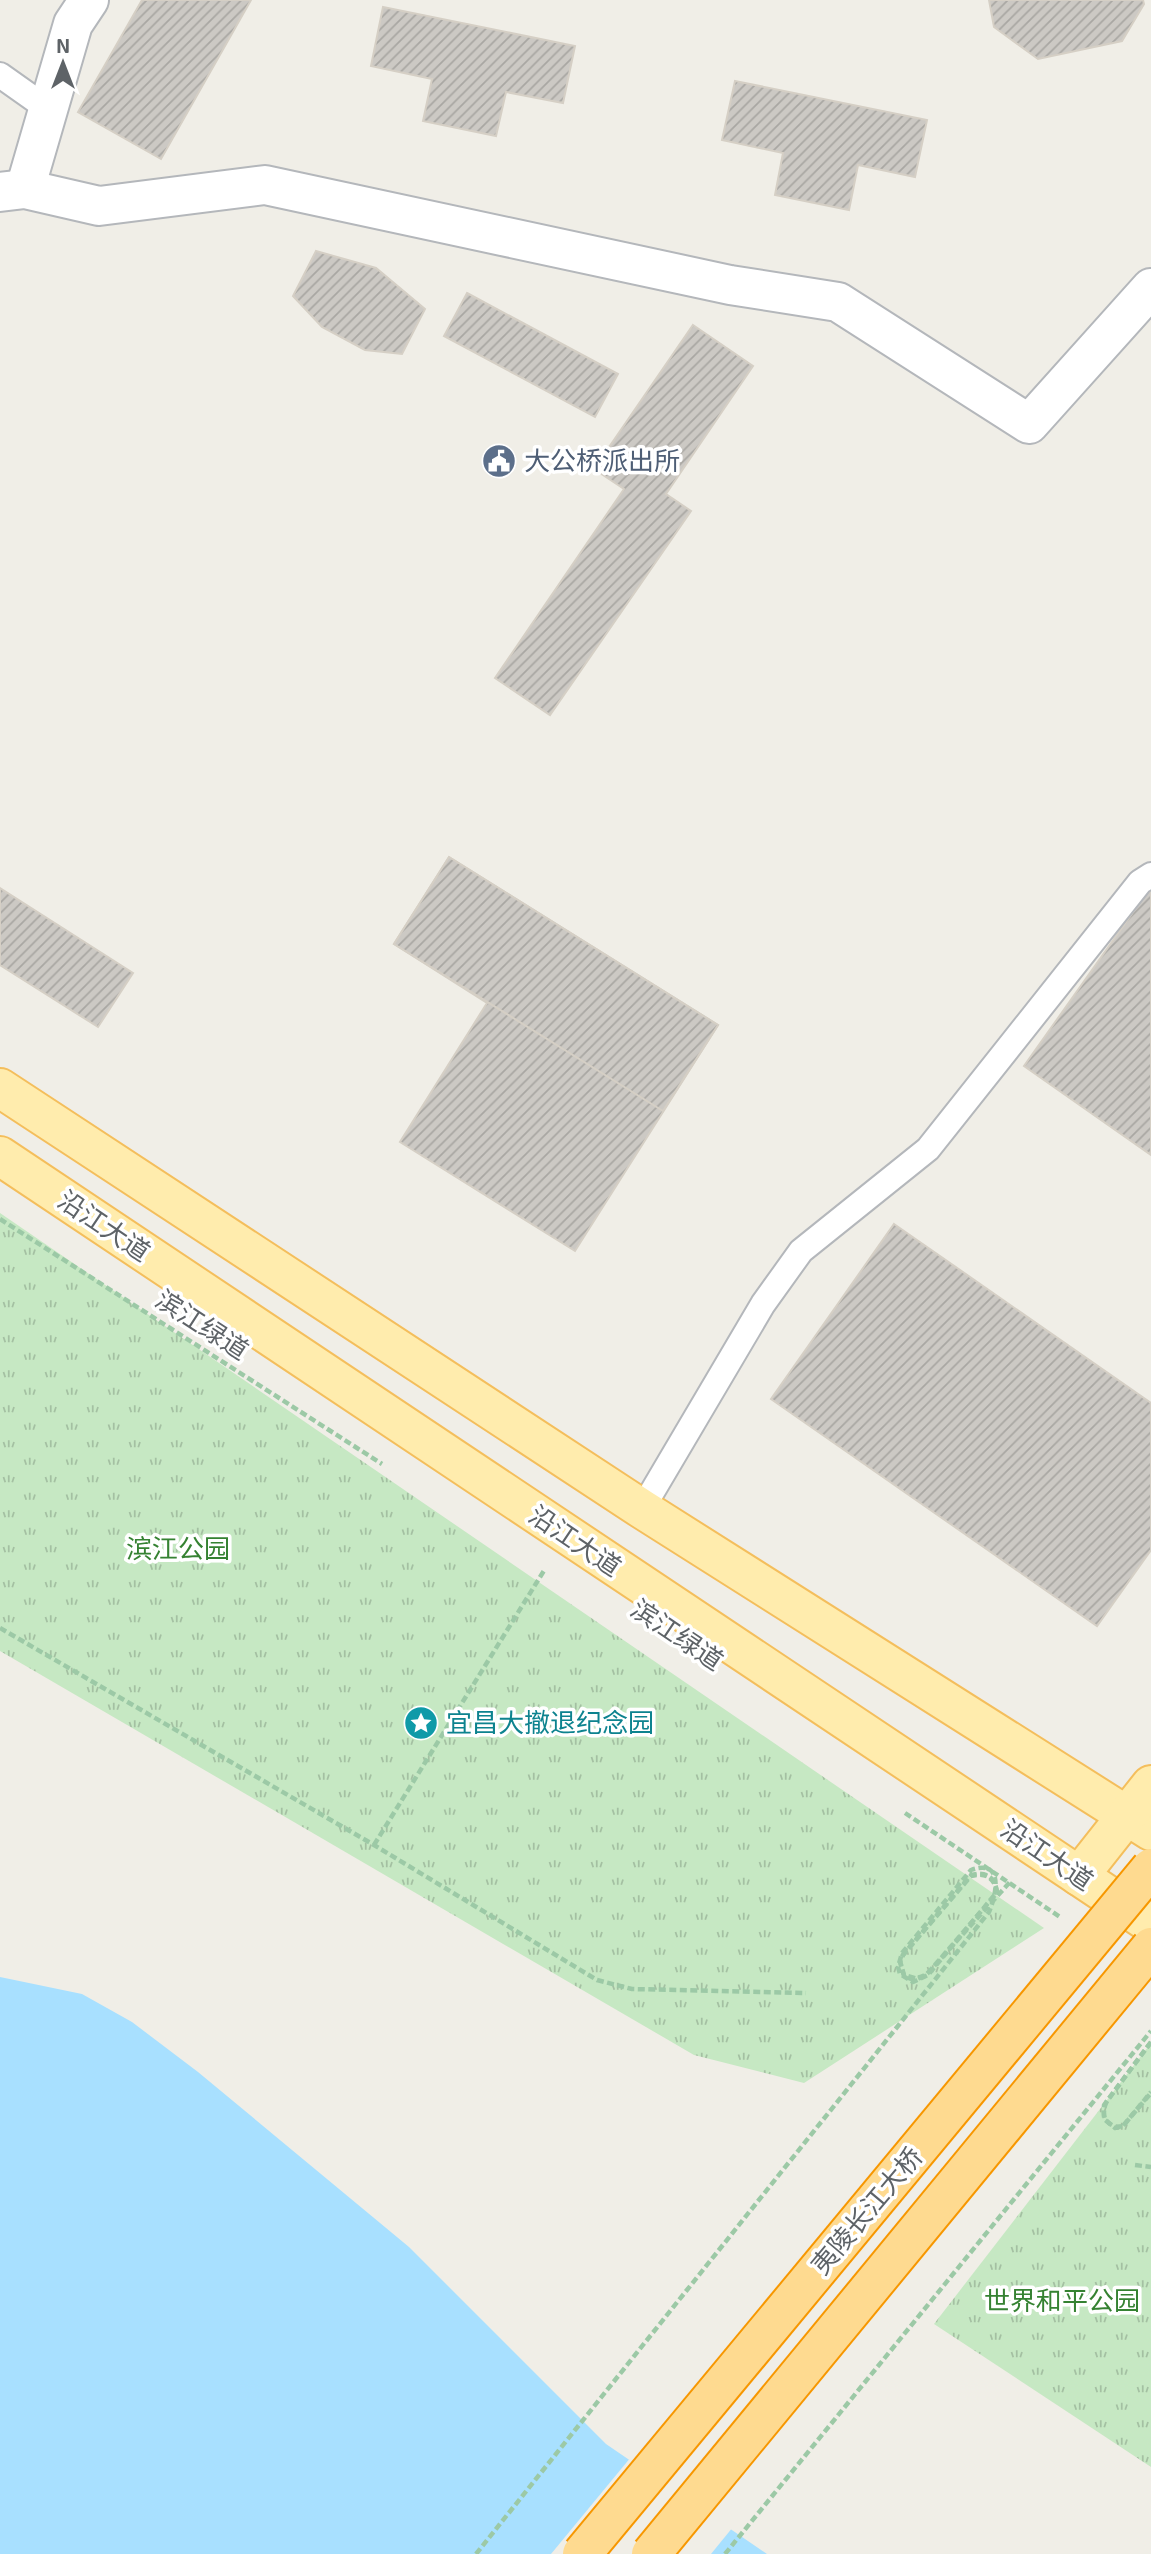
<svg xmlns="http://www.w3.org/2000/svg" width="1151" height="2554" viewBox="0 0 1151 2554" font-family="'Exo 2','Noto Sans SC',sans-serif">
<style>
.grass{fill:url(#grass-tufts)}
.water{fill:#a8e0ff}
.pier{fill:#f0eee7}
.building{fill:url(#building-hatch);stroke:#d5cfc5;stroke-width:2}
.lines{fill:none;stroke-linecap:round;stroke-linejoin:round}
.lane-casing{stroke:#b4b7bb;stroke-width:28}
.street-casing{stroke:#b4b7bb;stroke-width:42}
.primary-casing{stroke:#f4be5c;stroke-width:42}
.path{stroke:#9cc9a6;stroke-width:4.5;stroke-dasharray:7 3.5;stroke-linecap:butt}
.lane{stroke:#fff;stroke-width:24}
.street{stroke:#fff;stroke-width:38}
.primary{stroke:#ffecad;stroke-width:38}
.highway-bridge-casing{stroke:#f79700;stroke-width:42;stroke-linecap:butt}
.path-bridge{stroke:#9cc9a6;stroke-width:4.5;stroke-dasharray:7 3.5;stroke-linecap:butt}
.highway-bridge{stroke:#feda90;stroke-width:38}
.labels{text-anchor:middle;stroke-width:7;stroke-linejoin:round;paint-order:stroke}
.service-label{font-size:26px;fill:#4e5e75;stroke:#fff;text-anchor:start}
.street-label{font-size:26px;fill:#5e6367;stroke:#fff}
.park-label{font-size:26px;fill:#358232;stroke:#fff}
.culture-label{font-size:26px;fill:#0d838f;stroke:#fff;text-anchor:start}
</style>
<defs>
<pattern id="grass-tufts" width="24" height="20" patternUnits="userSpaceOnUse" patternTransform="scale(1.75)"><rect width="24" height="20" fill="#c6e8c3"/><path d="M3 7l-1-3M5 7V3M7 7l1-3M15 17l-1-3M17 17v-4M19 17l1-3" fill="none" stroke="#a4c0a2"/></pattern>
<pattern id="building-hatch" width="6" height="6" patternUnits="userSpaceOnUse" patternTransform="scale(1.75)"><rect width="6" height="6" fill="#ccc9c4"/><path d="M-1 1l2-2M0 6l6-6M5 7l2-2" fill="none" stroke="#a9a7a3"/></pattern>
</defs>
<rect width="100%" height="100%" fill="#f0eee7"/>
<!-- grass -->
<g class="grass">
<polygon points="0,1213 1044,1928 804,2083 694,2055 0,1651"/>
<polygon points="1151,2043 1151,2467 934,2324"/>
</g>
<!-- water -->
<polygon class="water" points="0,1977 82,1994 132,2022 198,2072 409,2247 606,2444 767,2554 0,2554"/>
<!-- pier -->
<polygon class="pier" points="631,2457 733,2527 711,2554 551,2554"/>
<!-- building -->
<g class="building">
<polygon points="142,0 251,0 161,159 78,112"/>
<polygon points="989,0 1143,0 1144,4 1122,41 1038,59 994,27"/>
<polygon points="383,7 575,46 563,103 506,92 496,136 423,121 432,79 371,66"/>
<polygon points="735,81 927,120 915,177 858,165 849,210 775,195 783,153 722,140"/>
<polygon points="316,251 376,268 425,309 402,354 365,350 322,327 293,296"/>
<polygon points="467,293 618,374 595,417 444,336"/>
<polygon points="693,325 753,366 666,494 691,511 550,715 495,678 624,489 594,469"/>
<polygon points="449,857 718,1025 575,1251 400,1142 487,1003 394,944"/>
<polygon points="449,857 718,1025 663,1111 394,944"/>
<polygon points="0,888 133,973 98,1027 0,965"/>
<polygon points="1148,891 1151,893 1151,1155 1024,1066"/>
<polygon points="894,1224 1151,1403 1151,1550 1097,1626 771,1399"/>
</g>
<g class="lines">
<!-- lane casing -->
<g class="lane-casing">
<g id="lane">
<polyline points="0,75 48,109"/>
<polyline points="642,1509 763,1304 801,1251 928,1149 1140,882 1151,875"/>
</g>
</g>
<!-- street casing -->
<g class="street-casing">
<g id="street">
<polyline points="25,189 73,24 89,0"/>
<polyline points="0,192 25,189 99,206 265,185 730,285 838,302 1029,424 1151,288"/>
</g>
</g>
<!-- primary casing -->
<g class="primary-casing">
<g id="primary">
<polyline points="0,1088 642,1509 1151,1831"/>
<polyline points="0,1156 1151,1924"/>
<polyline points="1079,1876 1151,1785"/>
</g>
</g>
<!-- path -->
<g class="path">
<polyline points="0,1219 382,1464"/>
<polyline points="0,1628 374,1845 597,1980 632,1989 806,1993"/>
<polyline points="905,1813 1060,1917"/>
<polyline points="374,1845 545,1569"/>
<path d="M928,1973l69,-80c-2,-15 -11,-21 -26,-17l-68,79 -3,7 4,14 7,3 14,-3 85,-94"/>
<polyline points="1151,2042 1104,2105 1104,2119 1115,2128 1123,2126 1151,2092"/>
<polyline points="1135,2165 1151,2167"/>
<polyline points="725,2554 1151,2031"/>
</g>
<!-- lane -->
<use href="#lane" class="lane"/>
<!-- street -->
<use href="#street" class="street"/>
<!-- primary -->
<use href="#primary" class="primary"/>
<!-- highway-bridge casing -->
<g class="highway-bridge-casing">
<g id="highway-bridge">
<polyline points="582,2554 1151,1868"/>
<polyline points="651,2554 1151,1947"/>
</g>
</g>
<!-- path-bridge -->
<g class="path-bridge">
<path d="M1151,2042l-44,59c-6,12 -4,21 9,26l7,-1 28,-33"/>
<path d="M476,2554l513,-642c7,-16 16,-54 -18,-42l-69,83 -4,14 2,7 13,8 15,-7 69,-83c-2,-15 -11,-21 -26,-17l-68,80 -3,6 4,14 14,4 10,-6"/>
</g>
<!-- highway-bridge -->
<use href="#highway-bridge" class="highway-bridge"/>
</g>
<!-- icons -->
<defs>
<g id="civic-disc" transform="scale(1.75)"><circle r="9.5" fill="#5c6f8a" stroke="#fff"/><path d="M-.6-6.5H3V-4.5H.6V-3L4-1V1h2V6H-6V1h2V-1L-.6-3ZM-1.2 2.5V6h2.4V2.5Z" fill="#fff"/></g>
<g id="sight-disc" transform="scale(1.75)"><circle r="9.5" fill="#0f9aa8" stroke="#fff"/><path d="M0-6L1.8-2.2L6-1.7L2.9 1.2L3.7 5.4L0 3.3L-3.7 5.4L-2.9 1.2L-6-1.7L-1.8-2.2Z" fill="#fff"/></g>
</defs>
<g fill-rule="evenodd">
<use href="#civic-disc" x="499" y="461"/>
<use href="#sight-disc" x="421" y="1723"/>
</g>
<g class="labels">
<!-- service labels -->
<g class="service-label">
<text x="524" y="470">大公桥派出所</text>
</g>
<!-- street labels -->
<g class="street-label">
<text transform="translate(104 1226) rotate(34)" y="9">沿江大道</text>
<text transform="translate(202 1325) rotate(33)" y="9">滨江绿道</text>
<text transform="translate(575 1541) rotate(34)" y="9">沿江大道</text>
<text transform="translate(677 1635) rotate(34)" y="9">滨江绿道</text>
<text transform="translate(1047 1855) rotate(34)" y="9">沿江大道</text>
<text transform="translate(867 2211) rotate(-50)" y="9">夷陵长江大桥</text>
</g>
<!-- park labels -->
<g class="park-label">
<text x="178" y="1558">滨江公园</text>
<text x="1062" y="2310">世界和平公园</text>
</g>
<!-- culture labels -->
<g class="culture-label">
<text x="446" y="1732">宜昌大撤退纪念园</text>
</g>
</g>
<!-- north arrow -->
<g transform="translate(63 63)" stroke="#ffffff" stroke-width="5" paint-order="stroke">
<path d="M0-5L12 26L0 18L-12 26Z" fill="#5e6367"/>
<text y="-10" font-size="19" font-weight="bold" text-anchor="middle" fill="#5e6367">N</text>
</g>
</svg>
